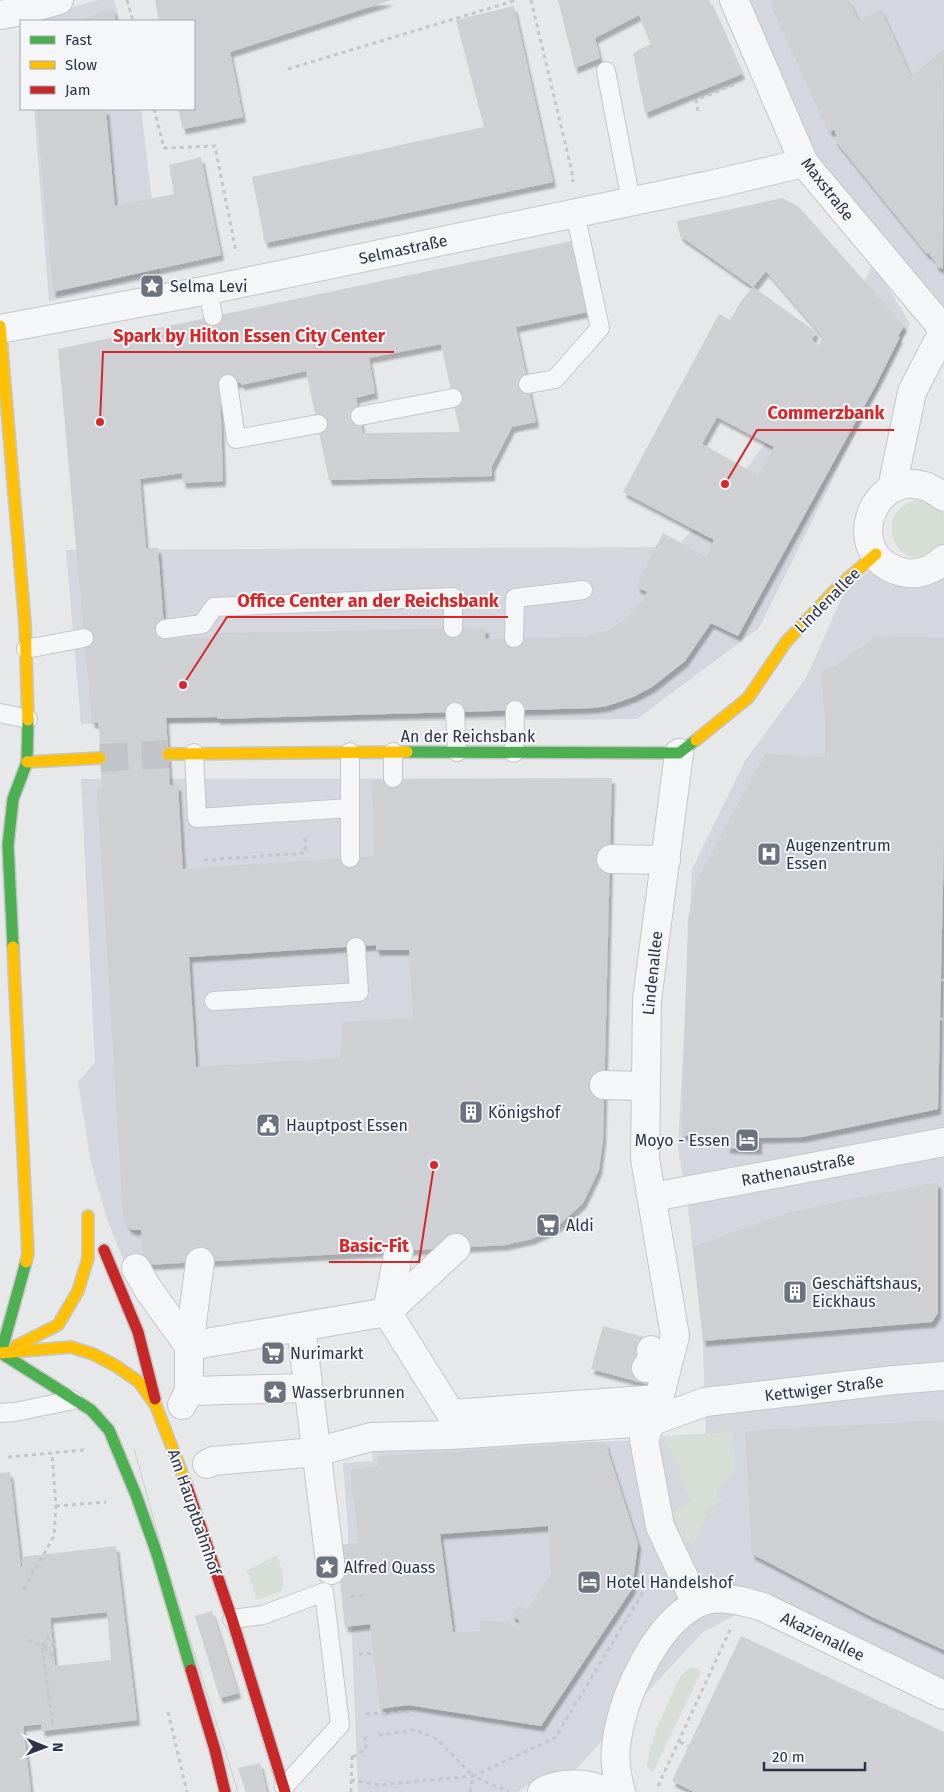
<svg xmlns="http://www.w3.org/2000/svg" width="944" height="1792" viewBox="0 0 944 1792" font-family="'Fira Sans',sans-serif">
<style>
.built{fill:#d4d7dd}
.green{fill:#d6ded6}
.building{fill:#ced0d3;fill-rule:evenodd;filter:url(#shadow)}
.lines{fill:none;stroke-linecap:round;stroke-linejoin:round}
.secondary-tunnel{stroke:#c1c4c9;stroke-width:28;stroke-dasharray:28 14;stroke-linecap:butt}
.lane-casing{stroke:#c4c6c8;stroke-width:20}
.street-casing{stroke:#c4c6c8;stroke-width:30}
.fast-casing{stroke:#c4c6c8;stroke-width:14}
.slow-casing{stroke:#c4c6c8;stroke-width:14}
.jam-casing{stroke:#c4c6c8;stroke-width:14}
.path{stroke:#c5c6ca;stroke-width:3;stroke-dasharray:4 4;stroke-linecap:butt}
.lane{stroke:#f5f6f7;stroke-width:18}
.street{stroke:#f5f6f7;stroke-width:28}
.fast{stroke:#4caf50;stroke-width:11}
.slow{stroke:#ffc107;stroke-width:11}
.jam{stroke:#c62828;stroke-width:11}
.tram{stroke:#cecfd2;stroke-width:1}
.labels{text-anchor:middle;stroke-width:4;stroke-linejoin:round;paint-order:stroke}
.street-label{font-size:16px;fill:#2b3445;stroke:#f4f6f9}
.poi-label{font-size:16px;fill:#2b3445;stroke:#f4f6f9;text-anchor:start}
.leader{fill:none;stroke:#d62828;stroke-width:2}
.callout-dot{fill:#d62828;stroke:#f4f6f9;stroke-width:2}
.callout-label{font-size:18px;text-anchor:middle;font-weight:bold;fill:#d62828;stroke:#f4f6f9;stroke-width:4;stroke-linejoin:round;paint-order:stroke}
</style>
<defs>
<filter id="shadow"><feDropShadow dx="3" dy="5.5" stdDeviation="1" flood-color="#0004"/></filter>
</defs>
<rect width="100%" height="100%" fill="#e6e8ea"/>
<!-- built -->
<g class="built">
<polygon points="98,0 114,0 120,21 26,21"/>
<polygon points="735,0 944,0 944,324 806,160"/>
<polygon points="34,109 141,109 161,277 49,301"/>
<polygon points="874,263 910,324 759,628 637,719 81,724 66,550 677,547 747,468 806,387"/>
<polygon points="882,562 937,568 944,579 944,1700 755,1605 703,1632 565,1781 546,1774 517,1792 358,1792 348,1532 343,1463 373,1461 372,1449 644,1440 706,1436 703,1341 687,1199 678,1149 692,869 745,761 807,676 846,588"/>
<polygon points="612,778 611,859 601,1159 599,1170 583,1203 566,1220 556,1228 532,1239 505,1245 144,1265 128,1271 107,1219 91,1163 78,1082 95,1062 81,779"/>
</g>
<!-- green -->
<g class="green">
<path d="M916,500c12,2 22,4 28,15 0,8 0,20 0,28 -1,4 -6,9 -10,11 -38,20 -64,-41 -18,-54z"/>
<polygon points="733,1432 735,1471 716,1490 717,1495 722,1501 702,1511 704,1515 707,1514 693,1547 692,1544 678,1538 662,1516 691,1502 678,1472 681,1472 661,1436"/>
<path d="M276,1556c6,10 10,24 5,35l-24,9 -10,-30z"/>
<polygon points="689,1668 695,1668 701,1672 653,1772 647,1767 649,1752 657,1728 680,1676"/>
</g>
<!-- building -->
<g class="building">
<polygon points="155,0 391,0 230,52 243,117 183,129 178,109 194,109 194,21 159,21"/>
<polygon points="558,0 709,0 742,74 645,113 633,53 651,44 639,15 595,38 600,58 575,68"/>
<polygon points="770,0 849,0 858,20 881,9 911,76 944,49 943,269 935,265 936,262 928,253 927,254 834,139 837,137 834,130 830,132"/>
<polygon points="514,6 553,182 265,243 252,177 484,127 456,20"/>
<polygon points="113,9 116,21 76,21"/>
<polygon points="36,109 106,109 115,206 174,194 169,165 201,157 221,255 53,292"/>
<path d="M782,198l16,8 106,120 -6,10 2,1 -23,46 -139,253 -27,-13 -26,38 -33,26 -19,10 -26,9 -13,2 -377,11v-2l-51,1 4,67h8l5,84 191,-13 -2,-76 240,-2 -9,362 -4,30 -16,33 -27,25 -24,11 -27,6 -361,20 -3,-35h-8l-5,-3 -5,-11 -26,-428h5l-3,-61 -1,-4h-6l-34,-374 514,-108 15,71 -71,15 20,95 -24,5 -20,39v10l-163,4 -23,-109 -65,14v-3l-21,4 3,95 -40,2 -1,-10 -42,6 6,69h12l7,91 51,-2v-4l270,-5 -1,11 98,-2 25,-7 16,-10 16,-17 7,-11 -10,-5 1,-5 25,-49 43,24 8,-17 -91,-48 96,-178 11,6 11,-19 12,-14 63,45 -4,8 6,5 5,-8 -57,-66 -13,16 -73,-51 -3,-15zM441,344l19,88 -97,1 -7,-35 19,-5 -6,-35zM717,417l57,30 -16,28 -56,-31zM376,945v5h33l4,68 -70,4 -3,36 -144,9 -7,-110z"/>
<polygon points="877,636 944,638 944,842 938,1109 802,1137 759,1138 759,1149 727,1148 728,1138 682,1135 688,918 697,879 765,754 825,757 825,724 821,669 832,668"/>
<polygon points="938,1182 938,1313 932,1322 703,1341 693,1247 780,1215 836,1202"/>
<polygon points="603,1326 666,1343 654,1386 591,1369"/>
<polygon points="944,1420 944,1650 870,1616 752,1554 745,1431"/>
<path d="M605,1442l33,102 -6,45 -91,137 -133,-21 -28,4 -10,-85 -25,3 -9,-81 23,-4 -9,-72 28,-4v-10zM548,1526l3,47 -24,38 -9,-6 -7,10 9,6 -5,7 -7,-6 -28,-1v10l-27,1 -13,-98z"/>
<path d="M10,1472l11,94h2l-1,-9 94,-11 21,174 -95,11 -1,-7 -18,2 8,66h-31v-319zM107,1612l4,48 -56,6 -5,-48z"/>
<polygon points="212,1611 238,1693 220,1698 195,1616"/>
<polygon points="741,1636 944,1732 944,1792 694,1792 672,1781"/>
<polygon points="260,1763 267,1792 246,1792 238,1768"/>
</g>
<g class="lines">
<!-- secondary-tunnel -->
<polyline class="secondary-tunnel" points="100,758 168,754"/>
<!-- lane casing -->
<g class="lane-casing">
<g id="lane">
<polyline points="606,71 631,201"/>
<polyline points="208,290 213,316"/>
<polyline points="228,384 236,439 318,424"/>
<polyline points="528,384 555,379 600,328 575,213"/>
<polyline points="360,416 453,398"/>
<polyline points="165,629 202,624 214,607 453,597 453,628"/>
<polyline points="514,638 515,598 583,590"/>
<polyline points="26,649 84,638"/>
<polyline points="455,712 457,752"/>
<polyline points="0,713 28,719"/>
<polyline points="393,752 393,778"/>
<polyline points="194,753 197,818 350,808 350,752"/>
<polyline points="514,753 515,710"/>
<polyline points="350,808 350,858"/>
<polyline points="214,1001 359,992 356,947"/>
<polyline points="0,1413 15,1412 73,1400"/>
<polyline points="232,1619 263,1615 324,1592 340,1725 284,1787"/>
</g>
</g>
<!-- street casing -->
<g class="street-casing">
<g id="street">
<polyline points="734,0 804,163 944,330"/>
<polyline points="0,15 17,12 59,0"/>
<polyline points="0,329 208,290 715,184 804,163"/>
<polyline points="892,488 912,392 944,330"/>
<path d="M944,497c-65,-50 -110,58 -42,75 16,4 31,-2 42,-13"/>
<polyline points="611,859 666,860"/>
<polyline points="604,1085 646,1086"/>
<polyline points="653,1197 944,1142"/>
<polyline points="136,1268 148,1289 189,1346"/>
<polyline points="387,1312 456,1248"/>
<polyline points="387,1312 399,1250"/>
<polyline points="301,1327 331,1570"/>
<polyline points="189,1346 387,1312 451,1414 659,1399 675,1336 645,1159 647,1000 679,753"/>
<polyline points="646,1368 648,1368 653,1351 651,1350"/>
<polyline points="189,1391 308,1388"/>
<polyline points="182,1405 189,1391 189,1346 200,1262"/>
<polyline points="656,1407 644,1440 660,1526 696,1603"/>
<polyline points="207,1464 213,1461 316,1452 371,1437 451,1435 650,1422 705,1402 894,1380 944,1376"/>
<path d="M542,1792c16,-10 48,-10 64,0"/>
<path d="M621,1792c-4,-15 -7,-30 -5,-45 5,-47 37,-120 80,-143 20,-11 47,-3 67,3l181,88"/>
</g>
</g>
<!-- fast casing -->
<g class="fast-casing">
<g id="fast">
<polyline points="407,752 679,753 696,740"/>
<polyline points="13,947 8,845 13,799 27,762 28,720"/>
<polyline points="1,1353 26,1262"/>
<polyline points="1,1353 91,1410 109,1430 136,1495 157,1554 191,1670"/>
</g>
</g>
<!-- slow casing -->
<g class="slow-casing">
<g id="slow">
<polyline points="0,326 25,624 28,720"/>
<polyline points="696,740 748,698 786,642 839,586 876,554"/>
<polyline points="168,754 407,752"/>
<polyline points="27,762 100,758"/>
<polyline points="13,947 28,1254 26,1262"/>
<polyline points="16,1346 58,1325 78,1291 88,1258 88,1216"/>
<polyline points="0,1353 71,1347 93,1354 116,1366 139,1382 156,1406 185,1481"/>
</g>
</g>
<!-- jam casing -->
<g class="jam-casing">
<g id="jam">
<polyline points="104,1250 138,1332 155,1399"/>
<polyline points="185,1481 232,1619 285,1792"/>
<polyline points="191,1670 215,1750 225,1792"/>
</g>
</g>
<!-- path -->
<g class="path">
<polyline points="127,0 133,21"/>
<polyline points="531,0 572,172 573,182"/>
<polyline points="288,69 517,0"/>
<polyline points="154,109 164,148 215,146 236,252"/>
<polyline points="698,111 696,100 736,84"/>
<polyline points="204,860 305,853 305,838"/>
<polyline points="941,980 944,980"/>
<polyline points="940,1019 944,1019"/>
<polyline points="8,1457 84,1450"/>
<polyline points="56,1506 106,1502"/>
<polyline points="24,1589 54,1536 56,1506 52,1453"/>
<polyline points="351,1597 366,1595"/>
<polyline points="29,1640 42,1647 53,1726"/>
<polyline points="55,1644 42,1647 56,1658"/>
<polyline points="42,1646 53,1630"/>
<polyline points="359,1654 373,1653"/>
<polyline points="168,1712 187,1792"/>
<polyline points="366,1714 412,1712"/>
<polyline points="379,1735 415,1730 438,1740 473,1776"/>
<polyline points="680,1742 688,1746"/>
<polyline points="353,1757 366,1749 365,1735"/>
<polyline points="351,1780 379,1785 473,1776 509,1792"/>
<polyline points="658,1786 730,1630"/>
<polyline points="351,1792 352,1756"/>
<polyline points="470,1792 473,1776 555,1738 651,1579"/>
</g>
<!-- lane -->
<use href="#lane" class="lane"/>
<!-- street -->
<use href="#street" class="street"/>
<!-- fast -->
<use href="#fast" class="fast"/>
<!-- slow -->
<use href="#slow" class="slow"/>
<!-- jam -->
<use href="#jam" class="jam"/>
<!-- tram -->
<g class="tram">
<polyline points="167,1442 236,1654 279,1792"/>
<polyline points="134,1449 164,1556 238,1792"/>
</g>
</g>
<!-- icons -->
<defs>
<g id="sight-square" transform="scale(1.25)"><rect x="-9" y="-9" width="18" height="18" rx="4" fill="#6c737f" stroke="#f4f6f9"/><path d="M0-6L1.8-2.2L6-1.7L2.9 1.2L3.7 5.4L0 3.3L-3.7 5.4L-2.9 1.2L-6-1.7L-1.8-2.2Z" fill="#fff"/></g>
<g id="hospital-square" transform="scale(1.25)"><rect x="-9" y="-9" width="18" height="18" rx="4" fill="#6c737f" stroke="#f4f6f9"/><path d="M-5-5h3v3.5h4V-5h3V5h-3V1.5h-4V5h-3Z" fill="#fff"/></g>
<g id="building-square" transform="scale(1.25)"><rect x="-9" y="-9" width="18" height="18" rx="4" fill="#6c737f" stroke="#f4f6f9"/><path d="M-4-6H4V6H1V3H-1V6H-4ZM-2.5-4.3h1.7v1.8h-1.7ZM.8-4.3h1.7v1.8H.8ZM-2.5-1h1.7V.8h-1.7ZM.8-1h1.7V.8H.8Z" fill="#fff"/></g>
<g id="civic-square" transform="scale(1.25)"><rect x="-9" y="-9" width="18" height="18" rx="4" fill="#6c737f" stroke="#f4f6f9"/><path d="M-.6-6.5H3V-4.5H.6V-3L4-1V1h2V6H-6V1h2V-1L-.6-3ZM-1.2 2.5V6h2.4V2.5Z" fill="#fff"/></g>
<g id="hotel-square" transform="scale(1.25)"><rect x="-9" y="-9" width="18" height="18" rx="4" fill="#6c737f" stroke="#f4f6f9"/><path d="M-6-4.5h1.5V1H6V5H4.5V3h-9V5H-6ZM-4 0a1.8 1.8 0 1 1 3.6 0ZM.5 0V-2.5h3Q6-2.5 6 0Z" fill="#fff"/></g>
<g id="supermarket-square" transform="scale(1.25)"><rect x="-9" y="-9" width="18" height="18" rx="4" fill="#6c737f" stroke="#f4f6f9"/><path d="M-6-5.5h2.5l.6 2H6L4.5 2H-2.5L-4.4-4H-6ZM-1.5 3.2a1.3 1.3 0 1 0 .1 0ZM3 3.2a1.3 1.3 0 1 0 .1 0Z" fill="#fff"/></g>
</defs>
<g fill-rule="evenodd">
<use href="#sight-square" x="152" y="286"/>
<use href="#hospital-square" x="769" y="854"/>
<use href="#building-square" x="471" y="1112"/>
<use href="#civic-square" x="268" y="1125"/>
<use href="#hotel-square" x="747" y="1140"/>
<use href="#supermarket-square" x="548" y="1225"/>
<use href="#building-square" x="795" y="1292"/>
<use href="#supermarket-square" x="273" y="1353"/>
<use href="#sight-square" x="275" y="1392"/>
<use href="#sight-square" x="327" y="1567"/>
<use href="#hotel-square" x="589" y="1582"/>
</g>
<g class="labels">
<!-- street labels -->
<g class="street-label">
<text transform="translate(828 189) rotate(52)" y="6">Maxstraße</text>
<text transform="translate(403 249) rotate(-12)" y="6">Selmastraße</text>
<text transform="translate(827 600) rotate(-45)" y="6">Lindenallee</text>
<text x="468" y="742">An der Reichsbank</text>
<text transform="translate(652 973) rotate(-84)" y="6">Lindenallee</text>
<text transform="translate(798 1169) rotate(-11)" y="6">Rathenaustraße</text>
<text transform="translate(824 1388) rotate(-7)" y="6">Kettwiger Straße</text>
<text transform="translate(195 1512) rotate(71)" y="6">Am Hauptbahnhof</text>
<text transform="translate(823 1636) rotate(26)" y="6">Akazienallee</text>
</g>
<!-- poi labels -->
<g class="poi-label">
<text x="170" y="292">Selma Levi</text>
<text x="786" y="851">Augenzentrum<tspan x="786" dy="18">Essen</tspan></text>
<text x="488" y="1118">Königshof</text>
<text x="286" y="1131">Hauptpost Essen</text>
<text x="730" y="1146" text-anchor="end">Moyo - Essen</text>
<text x="566" y="1231">Aldi</text>
<text x="812" y="1289">Geschäftshaus,<tspan x="812" dy="18">Eickhaus</tspan></text>
<text x="290" y="1359">Nurimarkt</text>
<text x="292" y="1398">Wasserbrunnen</text>
<text x="344" y="1573">Alfred Quass</text>
<text x="606" y="1588">Hotel Handelshof</text>
</g>
</g>
<!-- callouts -->
<path class="leader" d="M100 422L103 352H394M725 484L757 430H894M183 685L227 617H508M434 1165L419 1262H329"/>
<g class="callout-dot">
<circle cx="100" cy="422" r="5"/>
<circle cx="725" cy="484" r="5"/>
<circle cx="183" cy="685" r="5"/>
<circle cx="434" cy="1165" r="5"/>
</g>
<g class="callout-label">
<text x="249" y="342">Spark by Hilton Essen City Center</text>
<text x="826" y="419">Commerzbank</text>
<text x="368" y="607">Office Center an der Reichsbank</text>
<text x="374" y="1252">Basic-Fit</text>
</g>
<!-- legend -->
<rect x="20" y="20" width="175" height="90" fill="#f4f6f9" stroke="#a4a8b1"/>
<rect x="30" y="36" width="25" height="8" fill="#4caf50" stroke="#a4a8b1"/>
<text x="65" y="45" font-size="15" fill="#2b3445">Fast</text>
<rect x="30" y="61" width="25" height="8" fill="#ffc107" stroke="#a4a8b1"/>
<text x="65" y="70" font-size="15" fill="#2b3445">Slow</text>
<rect x="30" y="86" width="25" height="8" fill="#c62828" stroke="#a4a8b1"/>
<text x="65" y="95" font-size="15" fill="#2b3445">Jam</text>
<!-- north arrow -->
<g transform="translate(45 1747) rotate(91)" stroke="#f4f6f9" stroke-width="4" paint-order="stroke">
<path d="M0-4L9 19L0 12L-9 19Z" fill="#2b3445"/>
<text y="-8" font-size="14" font-weight="bold" text-anchor="middle" fill="#2b3445">N</text>
</g>
<!-- scale -->
<path d="M764 1762v8h101v-8" fill="none" stroke="#2b3445" stroke-width="2.5"/>
<text x="772" y="1762" font-size="15" fill="#2b3445" stroke="#f4f6f9" stroke-width="4" paint-order="stroke">20 m</text>
</svg>
